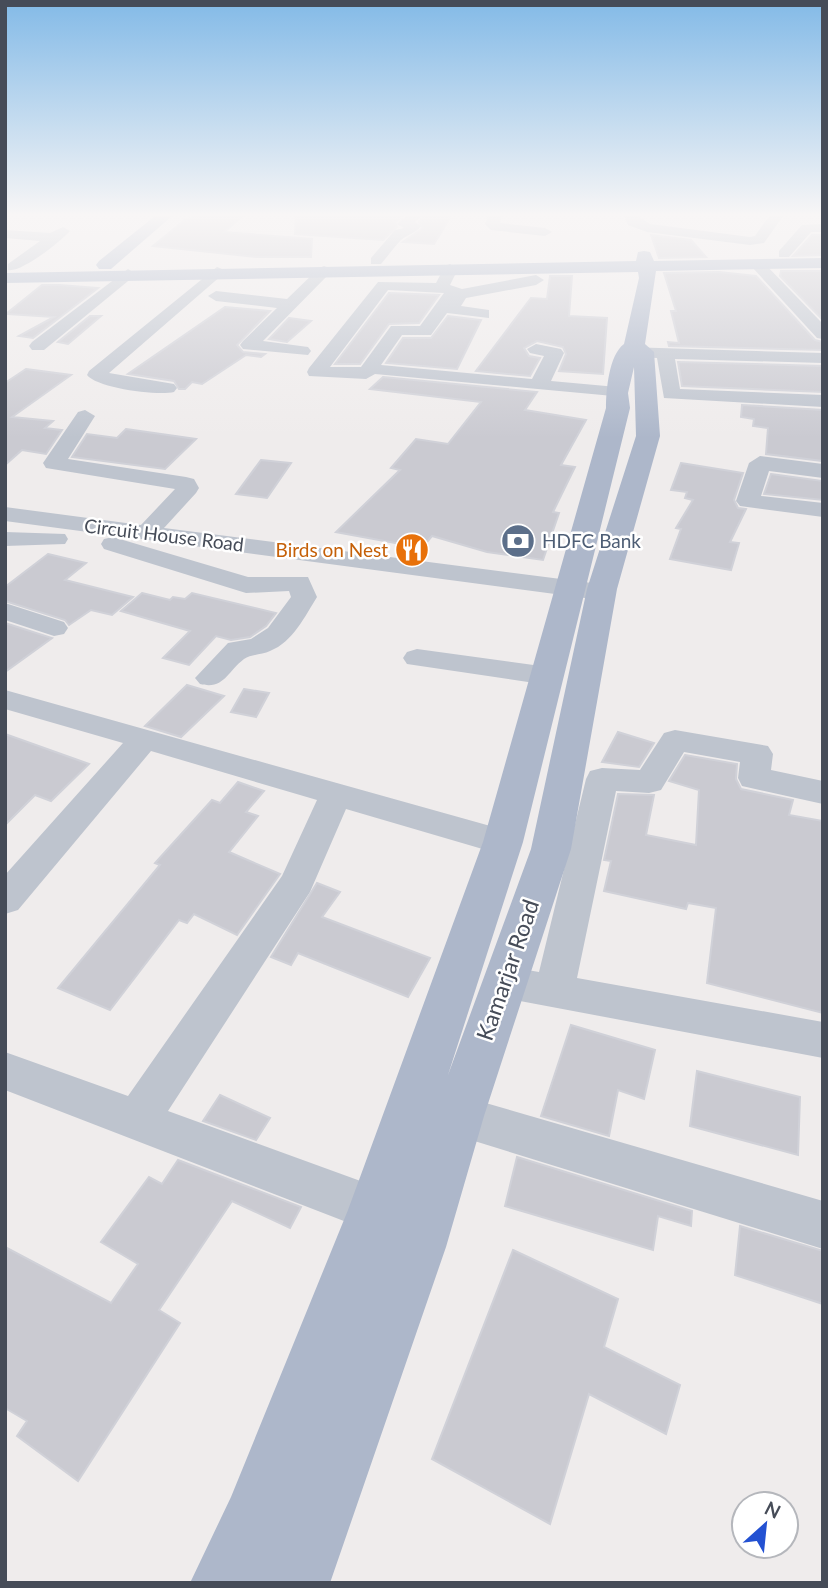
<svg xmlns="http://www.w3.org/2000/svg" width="828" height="1588" viewBox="0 0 828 1588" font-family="Lato,sans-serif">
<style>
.building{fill:#cacad1;stroke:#d0d1d8;stroke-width:2}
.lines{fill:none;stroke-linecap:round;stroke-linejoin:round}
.minor{fill:#bec4ce;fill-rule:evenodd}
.major{fill:#adb7ca;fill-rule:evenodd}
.labels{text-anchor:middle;stroke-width:5;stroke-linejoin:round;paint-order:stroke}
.far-street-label{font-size:19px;fill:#464c58;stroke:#fff}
.far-service-label{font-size:19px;fill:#4e5e75;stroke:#fff;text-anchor:start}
.far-food-label{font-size:19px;fill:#c56008;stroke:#fff;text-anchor:end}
.street-label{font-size:23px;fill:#464c58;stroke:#fff}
</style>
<rect width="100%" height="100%" fill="#efecec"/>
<!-- building -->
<g class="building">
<polygon points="201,216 243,216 224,232 312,239 311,257 256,257 153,246 186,219"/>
<polygon points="296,216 402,216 395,222 397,227 383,240 295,234"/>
<polygon points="424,216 451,216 434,244 403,242 423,228 419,222"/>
<polygon points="651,235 691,240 706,257 659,258"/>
<polygon points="812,235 823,235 823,255 793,256"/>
<polygon points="781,271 823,271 823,320 780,276"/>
<polygon points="719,272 756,276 815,340 823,342 823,350 669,346 668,342 679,343 671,311 676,311 664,273"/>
<polygon points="550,276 572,276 569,316 607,318 603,374 559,371 566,354 563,347 537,341 524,348 529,356 540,358 530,376 476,371 531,298 547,299"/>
<polygon points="42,285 60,285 98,288 33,338 19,336 54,317 6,314"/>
<polygon points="389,293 439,295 419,323 389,324 360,364 335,364"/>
<polygon points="225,307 270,311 237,345 243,352 265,354 261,357 246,355 202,384 192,382 185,389 179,389 174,381 128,374"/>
<polygon points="90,316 101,316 68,344 58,342"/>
<polygon points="448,316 481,320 457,369 386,363 403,338 431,338"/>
<polygon points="289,318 311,321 287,342 269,339"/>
<polygon points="678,362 823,366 823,392 682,386"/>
<polygon points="26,369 71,375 12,417 53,421 45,428 62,430 46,454 22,450 5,465 5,383"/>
<polygon points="383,377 537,392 525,410 586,420 561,465 575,467 553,512 559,513 543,560 487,552 432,536 422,548 336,532 400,470 391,468 416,439 448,444 481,402 370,389"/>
<polygon points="742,405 823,410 823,461 766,454 768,428 753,426 754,419 741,417"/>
<polygon points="126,429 196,439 165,469 72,457 87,434 117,438"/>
<polygon points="261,460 291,463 267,498 236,494"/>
<polygon points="681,463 743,473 734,500 738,508 746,509 730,542 739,543 731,570 670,559 681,529 676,528 693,500 685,498 687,492 671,490"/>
<polygon points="771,474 823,481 823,500 764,494"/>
<polygon points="48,554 86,563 65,580 133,597 112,615 91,610 69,625 65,620 5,601 5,587"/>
<polygon points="142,593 170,600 173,597 185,599 192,593 276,613 266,626 250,637 231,640 216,636 189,665 163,658 190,631 121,611"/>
<polygon points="5,623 52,638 5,672"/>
<polygon points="187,685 224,696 181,737 145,726"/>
<polygon points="244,689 269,693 256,717 231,712"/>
<polygon points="618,732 654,743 639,767 602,762"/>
<polygon points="5,734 89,764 51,801 35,795 5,825"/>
<polygon points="685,755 737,764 736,779 741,789 793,800 789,815 823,821 823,1013 707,983 716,908 688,903 686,909 604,891 611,861 604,860 618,794 654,795 646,835 696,845 699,790 669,781"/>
<polygon points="238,782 264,791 246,812 258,816 229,852 280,874 237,935 194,914 187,923 179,920 110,1010 58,988 160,865 155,863 212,800 220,803"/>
<polygon points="317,883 340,892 322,917 430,958 408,997 298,953 291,965 271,957"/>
<polygon points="571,1025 655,1050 644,1099 618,1090 609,1136 541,1116"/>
<polygon points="697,1071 800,1097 798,1155 690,1126"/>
<polygon points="220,1095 270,1118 256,1140 203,1121"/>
<polygon points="517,1157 692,1211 691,1226 658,1216 653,1250 505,1206"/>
<polygon points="178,1160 301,1207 290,1228 232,1201 159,1310 180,1323 78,1481 17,1436 27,1421 5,1408 5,1247 111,1303 138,1264 101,1242 149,1177 162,1184"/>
<polygon points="740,1226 823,1251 823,1304 735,1275"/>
<polygon points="513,1250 618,1299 604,1347 680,1385 666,1434 589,1394 550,1524 432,1459"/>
</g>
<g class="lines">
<!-- minor -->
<g class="minor">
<path d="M406,216h15l-6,6 6,4c-6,8 -13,8 -20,14 -7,7 -13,16 -20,24h-10v-6l24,-28 9,-2 -7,-4z"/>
<polygon points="488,216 502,216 500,223 545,228 552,232 545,236 491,230 485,224"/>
<polygon points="624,216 638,216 650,224 750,237 755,236 769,216 783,216 764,243 750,245 647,232 628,225"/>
<polygon points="823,224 823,232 811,232 789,257 779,257 779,251 802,225"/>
<path d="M63,227l7,4c-10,11 -49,42 -62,39v-6l32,-23 -35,-3v-8l45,3z"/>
<polygon points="757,260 762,261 823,324 823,339 817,338 752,267 750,264"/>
<path d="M450,264l8,5 -8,16 12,4 74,-14 8,5 -8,5 -70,13 -5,8 28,4v8l-42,-5 -16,22h-29l-21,30 151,14 12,-23 -14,-3 -3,-4 9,-5 25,5 3,4 -13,28 66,6 7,2 3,4 -3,4 -249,-23 -9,5 -57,-3 -2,-4 2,-4 69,-86 58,1 9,-17zM388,290l56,3 -24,33h-29l-30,41h-31z"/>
<polygon points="324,266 329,268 329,274 263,341 308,347 311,351 308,355 243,349 240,345 243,341 277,308 216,301 208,296 216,291 287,299 319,268"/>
<path d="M217,267l5,2v6l-113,98 65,11 3,4 -3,4c-17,4 -77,-4 -87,-17l2,-4z"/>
<polygon points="128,269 136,274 133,277 44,350 32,350 29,346 32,342"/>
<polygon points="627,347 823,353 823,363 675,359 680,389 823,395 823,407 664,398 657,358 621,356 618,352"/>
<polygon points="85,410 95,416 68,459 186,477 194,479 199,488 196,493 164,528 600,584 609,586 613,592 609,598 600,600 5,521 5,507 141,525 175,489 46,468 43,463 78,412"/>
<polygon points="760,456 823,464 823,478 769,471 761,496 823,503 823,517 740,506 736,501 749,463"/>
<polygon points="5,532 65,534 68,539 65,544 5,546"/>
<path d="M113,537l135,40h60l9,20c-12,19 -24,45 -47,54 -8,4 -19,3 -26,8 -17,13 -20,31 -44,25l-5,-6 33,-35 23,-4 17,-11 23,-31 -2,-6 -43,2 -142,-44 -3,-5 3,-5z"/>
<polygon points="5,603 64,622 68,628 64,634 54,636 5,620"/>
<polygon points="417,649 548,667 558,670 563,676 558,682 548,685 407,664 403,658 407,652"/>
<polygon points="5,690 515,833 520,842 515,851 503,855 346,809 310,892 168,1111 410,1199 417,1216 410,1233 393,1240 5,1090 5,1052 128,1096 282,876 317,800 151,751 18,910 5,914 5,875 123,743 5,709"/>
<polygon points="675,730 768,746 773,754 771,770 823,781 823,804 742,786 738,778 740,762 684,752 661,790 649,793 616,791 577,978 823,1022 823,1058 504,998 490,994 484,982 490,970 504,966 539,972 586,779 590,771 602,768 640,770 664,733"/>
<polygon points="458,1095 823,1201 823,1249 442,1131 436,1116 442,1101"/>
</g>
<!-- major -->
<g class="major">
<polygon points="155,216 172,216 111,269 99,269 96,265 99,261"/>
<path d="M644,251l6,1 4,9 169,-3v10l-167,3 -11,73 9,8 6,84 -43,153 -46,260 -87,267 -38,131 -116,336h-140l41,-86 117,-287 135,-368 123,-434c0,-18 3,-53 18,-64l15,-66 -1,-6 -633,11v-10l631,-12 2,-9zM634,367l2,69 -49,153 -56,260 -83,226 75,-233 107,-434 -2,-15z"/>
</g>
</g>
<!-- sky -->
<linearGradient id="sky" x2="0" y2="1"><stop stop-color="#83bae7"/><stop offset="0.49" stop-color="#f8f6f6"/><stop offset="1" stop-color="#f8f6f6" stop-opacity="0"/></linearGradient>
<rect width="828" height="438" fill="url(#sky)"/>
<!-- icons -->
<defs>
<g id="bank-disc" transform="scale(1.75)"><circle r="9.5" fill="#5c6f8a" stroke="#fff"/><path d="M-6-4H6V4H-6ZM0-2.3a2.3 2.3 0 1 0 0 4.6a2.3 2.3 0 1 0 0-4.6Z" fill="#fff"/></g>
<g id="restaurant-disc" transform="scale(1.75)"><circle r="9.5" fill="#e8710a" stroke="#fff"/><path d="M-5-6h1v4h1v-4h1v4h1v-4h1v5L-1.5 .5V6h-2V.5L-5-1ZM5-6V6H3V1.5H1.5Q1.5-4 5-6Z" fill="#fff"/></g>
</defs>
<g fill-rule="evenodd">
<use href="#bank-disc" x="518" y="541"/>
<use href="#restaurant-disc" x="412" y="550"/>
</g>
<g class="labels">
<!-- far-street labels -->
<g class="far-street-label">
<text transform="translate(164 535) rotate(7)" y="7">Circuit House Road</text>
</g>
<!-- far-service labels -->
<g class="far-service-label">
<text x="542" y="548">HDFC Bank</text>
</g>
<!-- far-food labels -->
<g class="far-food-label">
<text x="388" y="557">Birds on Nest</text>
</g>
<!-- street labels -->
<g class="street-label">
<text transform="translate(508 970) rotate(-71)" y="8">Kamarjar Road</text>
</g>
</g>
<!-- border -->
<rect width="828" height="1588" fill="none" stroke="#464c58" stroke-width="14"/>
<!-- north arrow -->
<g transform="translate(765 1525) rotate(27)"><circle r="33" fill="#ffffff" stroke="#b5b7bc" stroke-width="2"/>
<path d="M0-5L12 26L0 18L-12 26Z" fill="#2351d2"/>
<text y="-10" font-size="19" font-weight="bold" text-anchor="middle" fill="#464c58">N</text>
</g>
</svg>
